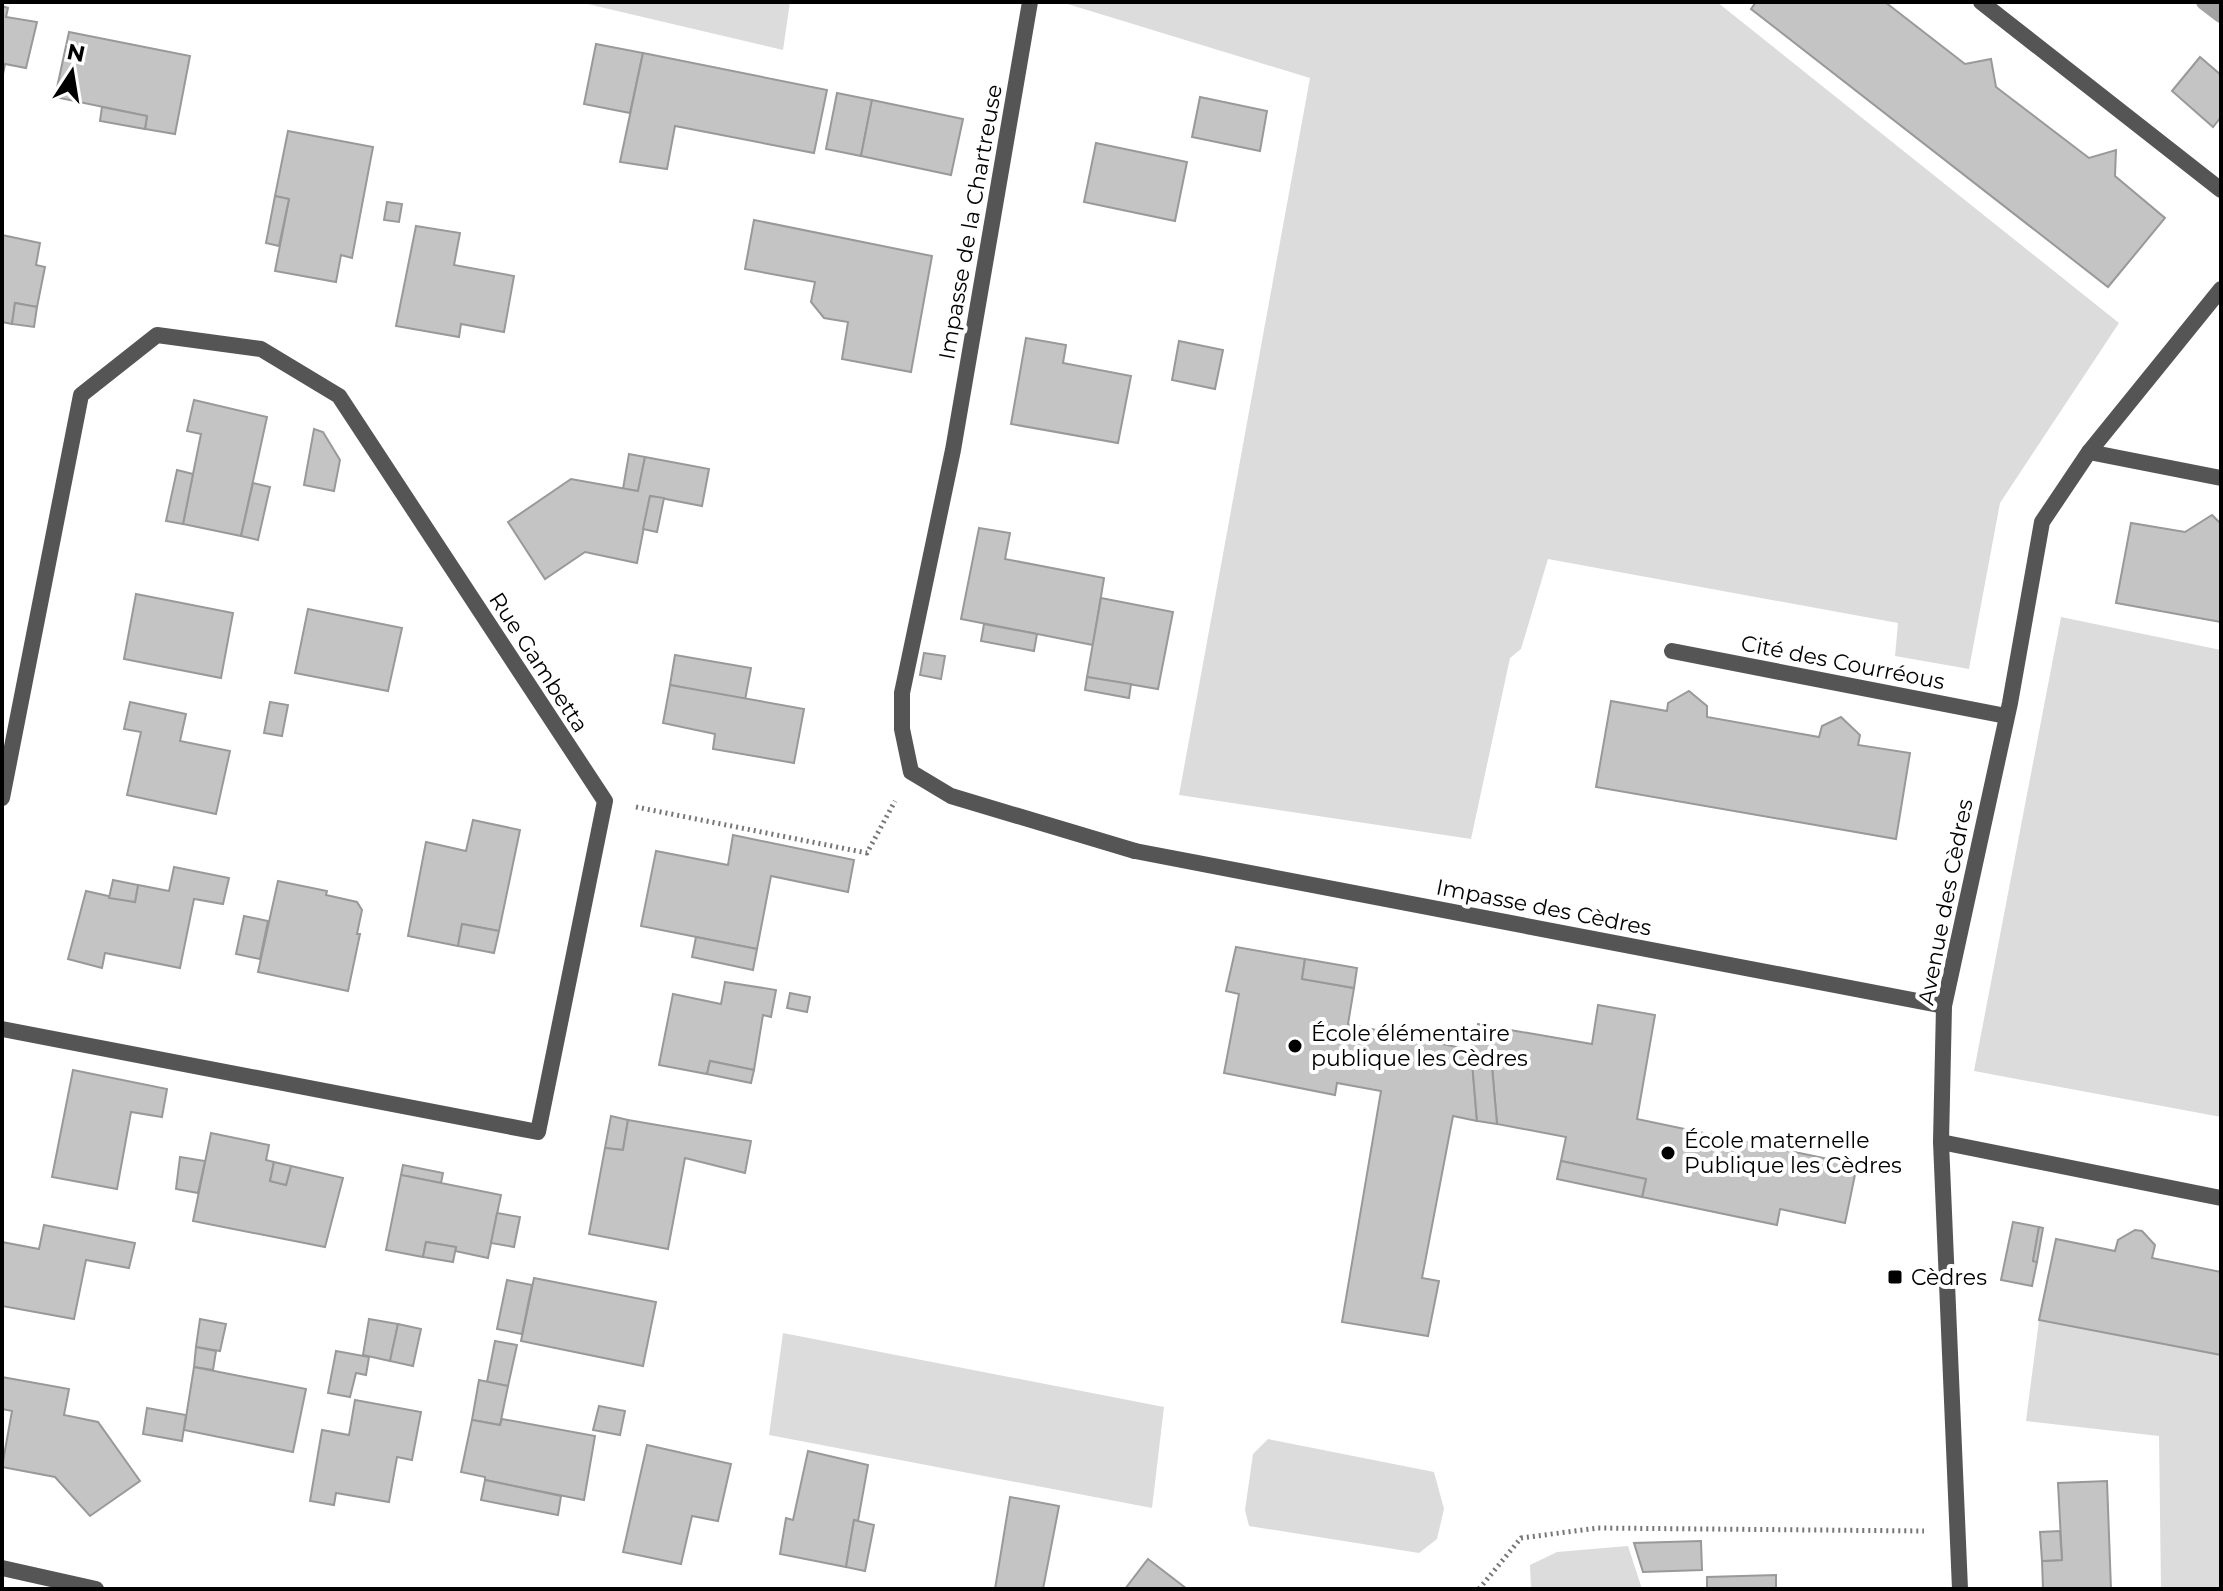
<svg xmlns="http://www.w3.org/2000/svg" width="2223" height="1591" viewBox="0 0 2223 1591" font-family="Montserrat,sans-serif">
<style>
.green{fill:#dcdcdc}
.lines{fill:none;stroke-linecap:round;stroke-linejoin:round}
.stream{stroke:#a3a3a3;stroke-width:16}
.building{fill:#c4c4c4;stroke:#999;stroke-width:2}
.path{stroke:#777;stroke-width:5;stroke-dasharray:2 4;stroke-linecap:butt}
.service{stroke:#555;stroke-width:16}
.minor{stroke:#555;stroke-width:16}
.poi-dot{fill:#000;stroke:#fff;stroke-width:3}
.labels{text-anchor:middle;stroke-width:8;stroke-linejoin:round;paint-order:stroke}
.street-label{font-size:22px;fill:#000;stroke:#fff}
.poi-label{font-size:22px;fill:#000;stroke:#fff;text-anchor:start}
</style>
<rect width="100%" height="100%" fill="#fff"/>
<!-- green -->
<g class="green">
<polygon points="579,2 790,2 783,50"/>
<polygon points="1061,2 1717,2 2119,323 2000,503 1969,669 1895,656 1898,623 1548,559 1521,649 1510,658 1471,839 1179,795 1310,78"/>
<polygon points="2061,617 2221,650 2221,1117 1974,1071"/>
<polygon points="2039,1320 2221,1355 2221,1589 2161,1589 2159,1436 2026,1421"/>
<polygon points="783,1333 1164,1407 1152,1508 769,1435"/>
<polygon points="1268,1439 1434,1472 1444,1509 1437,1539 1419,1553 1249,1526 1245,1510 1253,1454"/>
<polygon points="1628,1546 1642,1589 1531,1589 1530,1565 1557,1552"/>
</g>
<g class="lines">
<!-- stream -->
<polyline class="stream" points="2204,2 2221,15"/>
</g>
<!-- building -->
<g class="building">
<polygon points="1756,2 1885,2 1965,64 1991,59 1996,87 2089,158 2116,150 2115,176 2165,218 2108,287 1751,9"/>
<polygon points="2,6 8,8 6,17 37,22 26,68 5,64 3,74"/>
<polygon points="69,32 190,56 175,134 145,129 147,116 55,97"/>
<polygon points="596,44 643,53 630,113 584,104"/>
<polygon points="643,53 827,90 814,153 675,126 667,169 620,162"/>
<polygon points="2200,57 2221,75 2221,117 2213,127 2172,91"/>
<polygon points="837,93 872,100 861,156 826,149"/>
<polygon points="1200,97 1267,111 1260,151 1192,137"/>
<polygon points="872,100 963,119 951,175 861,156"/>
<polygon points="102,107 147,116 145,129 100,121"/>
<polygon points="288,131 373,147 352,258 341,255 336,282 275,271 289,199 275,196"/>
<polygon points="1096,143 1187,162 1175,221 1084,202"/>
<polygon points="275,196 289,199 279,246 266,243"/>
<polygon points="387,202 402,204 399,222 384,220"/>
<polygon points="754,220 932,256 911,372 842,359 848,322 824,318 811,302 815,282 745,269"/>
<polygon points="416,226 460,233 454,265 514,276 504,332 461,324 459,337 396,326"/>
<polygon points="2,235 40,243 36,265 45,267 37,307 15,303 12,324 2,322"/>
<polygon points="15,303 37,307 34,327 12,324"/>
<polygon points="1026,338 1066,345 1063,363 1131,376 1118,443 1011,424"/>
<polygon points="1179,341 1223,350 1215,389 1172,380"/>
<polygon points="194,400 267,417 241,536 183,524 201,434 187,431"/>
<polygon points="314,429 323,432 340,460 334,491 304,485"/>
<polygon points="629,454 645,457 638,491 623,489"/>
<polygon points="645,457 709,469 702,506 650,496 637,563 585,552 545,579 508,522 571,479 638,491"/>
<polygon points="177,470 193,474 183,524 166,521"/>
<polygon points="253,483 270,487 258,540 241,536"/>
<polygon points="650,496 664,498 657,532 643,529"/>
<polygon points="2212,515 2221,524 2221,622 2116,603 2131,523 2185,532"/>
<polygon points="979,528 1010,533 1005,559 1104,578 1093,645 961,619"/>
<polygon points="136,594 233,613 221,678 124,659"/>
<polygon points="1101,598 1173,612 1158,689 1087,677"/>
<polygon points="308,609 402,628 388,691 295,673"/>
<polygon points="984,624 1037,634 1034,651 981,641"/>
<polygon points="924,653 945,656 941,679 920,675"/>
<polygon points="675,655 751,668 745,700 670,685"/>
<polygon points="1087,677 1131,684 1129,698 1085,690"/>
<polygon points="670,685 804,709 794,763 713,749 715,734 663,723"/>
<polygon points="1689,691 1707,706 1707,717 1819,737 1822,726 1841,717 1860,735 1858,745 1910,753 1896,839 1596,787 1611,701 1667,711 1668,703"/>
<polygon points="130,702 186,714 180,741 230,751 216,814 127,795 141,732 124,729"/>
<polygon points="270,702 288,705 282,736 264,733"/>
<polygon points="473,820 520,830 499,931 462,924 458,946 408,936 426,842 466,851"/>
<polygon points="733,835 854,860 848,892 771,876 757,949 641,926 656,851 728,865"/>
<polygon points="174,867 229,878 223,904 194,899 180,968 105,953 102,968 68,959 86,891 135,902 138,885 169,891"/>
<polygon points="113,880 138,885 135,902 109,898"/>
<polygon points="278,881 327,891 326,895 357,902 362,910 357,934 360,934 348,991 258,972"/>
<polygon points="244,916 268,921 260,959 236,954"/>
<polygon points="462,924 499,931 494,953 458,946"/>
<polygon points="696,937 757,949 753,970 692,957"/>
<polygon points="1236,947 1305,959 1302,979 1354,988 1348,1024 1471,1050 1477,1121 1453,1116 1422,1278 1439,1281 1428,1336 1342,1322 1381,1091 1337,1083 1335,1095 1224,1073 1239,994 1226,991"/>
<polygon points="1305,959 1357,968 1354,988 1302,979"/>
<polygon points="725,982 776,990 771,1017 763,1015 754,1070 710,1061 707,1074 659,1065 673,994 721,1004"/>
<polygon points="790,993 810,997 807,1012 787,1008"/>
<polygon points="1598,1005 1655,1015 1637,1119 1857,1165 1845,1223 1780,1209 1777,1225 1642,1197 1646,1179 1561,1161 1566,1137 1497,1124 1491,1055 1493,1027 1592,1044"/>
<polygon points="1478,1024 1493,1027 1491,1055 1497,1124 1477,1121 1471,1050"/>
<polygon points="710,1061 754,1070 751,1083 707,1074"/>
<polygon points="73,1070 167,1089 162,1117 131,1112 117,1189 52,1177"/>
<polygon points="611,1116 628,1120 623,1150 605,1148"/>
<polygon points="628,1120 751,1141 745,1173 685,1158 668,1249 589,1234 605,1148 623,1150"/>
<polygon points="211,1133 269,1145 266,1160 274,1162 270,1181 286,1185 291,1166 343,1178 325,1247 193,1221"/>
<polygon points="180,1157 205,1161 198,1193 176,1189"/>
<polygon points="1561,1161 1646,1179 1642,1197 1557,1179"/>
<polygon points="274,1162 291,1166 286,1185 270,1181"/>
<polygon points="403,1165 443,1173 441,1183 401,1175"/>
<polygon points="401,1175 501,1195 488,1258 455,1251 456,1247 426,1242 423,1257 386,1250"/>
<polygon points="497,1213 520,1217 514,1247 491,1243"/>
<polygon points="2013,1222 2039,1227 2033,1261 2037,1262 2032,1286 2001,1280"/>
<polygon points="44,1225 135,1243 129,1268 86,1260 74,1319 2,1306 2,1242 39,1249"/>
<polygon points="2039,1227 2043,1228 2037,1262 2033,1261"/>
<polygon points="2135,1230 2142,1231 2155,1245 2152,1258 2221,1272 2221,1355 2039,1320 2056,1239 2115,1251 2118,1240"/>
<polygon points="426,1242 456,1247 453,1262 423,1257"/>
<polygon points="534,1278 656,1302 643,1366 521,1341"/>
<polygon points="507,1280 532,1285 522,1334 497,1329"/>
<polygon points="200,1319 226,1324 220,1351 196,1347"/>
<polygon points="369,1319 398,1324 390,1361 363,1355"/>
<polygon points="398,1324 421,1329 413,1366 390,1361"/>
<polygon points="495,1341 517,1345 508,1386 487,1382"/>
<polygon points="196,1347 216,1351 213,1370 194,1367"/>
<polygon points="336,1351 369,1357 366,1375 356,1373 350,1397 328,1393"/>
<polygon points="194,1367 306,1389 293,1452 184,1430"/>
<polygon points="2,1377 69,1389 64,1415 98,1422 140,1481 90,1516 55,1477 2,1467 12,1411 2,1409"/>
<polygon points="479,1380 508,1386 500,1425 472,1420"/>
<polygon points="355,1400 421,1412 412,1460 397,1457 389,1502 336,1493 334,1505 310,1501 322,1430 349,1435"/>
<polygon points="599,1406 625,1411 620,1435 593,1430"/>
<polygon points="147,1408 186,1415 182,1441 143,1434"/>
<polygon points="502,1419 595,1436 584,1500 485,1480 485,1477 461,1472 472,1420 500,1425"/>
<polygon points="647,1445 731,1464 718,1521 692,1516 681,1564 623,1552"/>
<polygon points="808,1451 868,1465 858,1521 854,1520 846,1567 780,1554 786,1518 793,1520"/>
<polygon points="485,1480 561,1496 558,1515 481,1500"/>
<polygon points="2107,1481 2111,1589 2043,1589 2042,1561 2062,1560 2058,1483"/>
<polygon points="1010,1497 1059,1506 1043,1589 995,1589"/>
<polygon points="854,1520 874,1525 865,1571 846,1567"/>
<polygon points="2060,1531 2062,1560 2042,1561 2040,1532"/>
<polygon points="1701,1541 1702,1570 1643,1572 1634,1543"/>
<polygon points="1148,1559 1187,1589 1125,1589"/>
<polygon points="1776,1575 1776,1589 1707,1589 1707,1577"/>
</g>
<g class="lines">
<!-- path -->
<g class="path">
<polyline points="636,807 867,853 895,801"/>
<polyline points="1479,1589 1521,1538 1598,1528 1924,1531"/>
</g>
<!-- service -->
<g class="service">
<polyline points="1030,2 953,450 902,693 902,729 911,772 951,796 1135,851"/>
<polyline points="1981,2 2221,190"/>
<polyline points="1672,651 2006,716"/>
</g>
<!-- minor -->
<g class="minor">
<polyline points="2089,452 2221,478"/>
<polyline points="2,798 81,395 157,335 261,349 339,396 605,801 538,1132 2,1029"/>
<polyline points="1135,851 1944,1006"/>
<polyline points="1941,1142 2221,1198"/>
<polyline points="2,1568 96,1589"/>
<polyline points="1960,1589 1941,1142 1944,1006 2010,703 2042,522 2089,452 2221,289"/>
</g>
</g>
<!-- markers -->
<g class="poi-dot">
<circle cx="1295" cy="1046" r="8"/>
<circle cx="1668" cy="1153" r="8"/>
<rect x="1887" y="1269" width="16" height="16" rx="4"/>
</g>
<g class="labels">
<!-- street labels -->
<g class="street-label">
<text transform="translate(970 222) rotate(-80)" y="8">Impasse de la Chartreuse</text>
<text transform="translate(539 662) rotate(57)" y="8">Rue Gambetta</text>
<text transform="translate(1843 662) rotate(11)" y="8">Cité des Courréous</text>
<text transform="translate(1945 902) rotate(-79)" y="8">Avenue des Cèdres</text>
<text transform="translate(1544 907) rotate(11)" y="8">Impasse des Cèdres</text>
</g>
<!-- poi labels -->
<g class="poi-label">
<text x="1311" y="1041">École élémentaire<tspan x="1311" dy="25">publique les Cèdres</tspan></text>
<text x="1684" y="1148">École maternelle<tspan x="1684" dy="25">Publique les Cèdres</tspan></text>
<text x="1911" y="1285">Cèdres</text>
</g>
</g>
<!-- border -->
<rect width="2223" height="1591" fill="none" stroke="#000000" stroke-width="8"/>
<!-- north arrow -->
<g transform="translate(72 72) rotate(12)" stroke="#ffffff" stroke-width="6" paint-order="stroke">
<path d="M0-6L14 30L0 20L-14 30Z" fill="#000000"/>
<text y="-12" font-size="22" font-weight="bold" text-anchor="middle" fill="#000000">N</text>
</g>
</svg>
